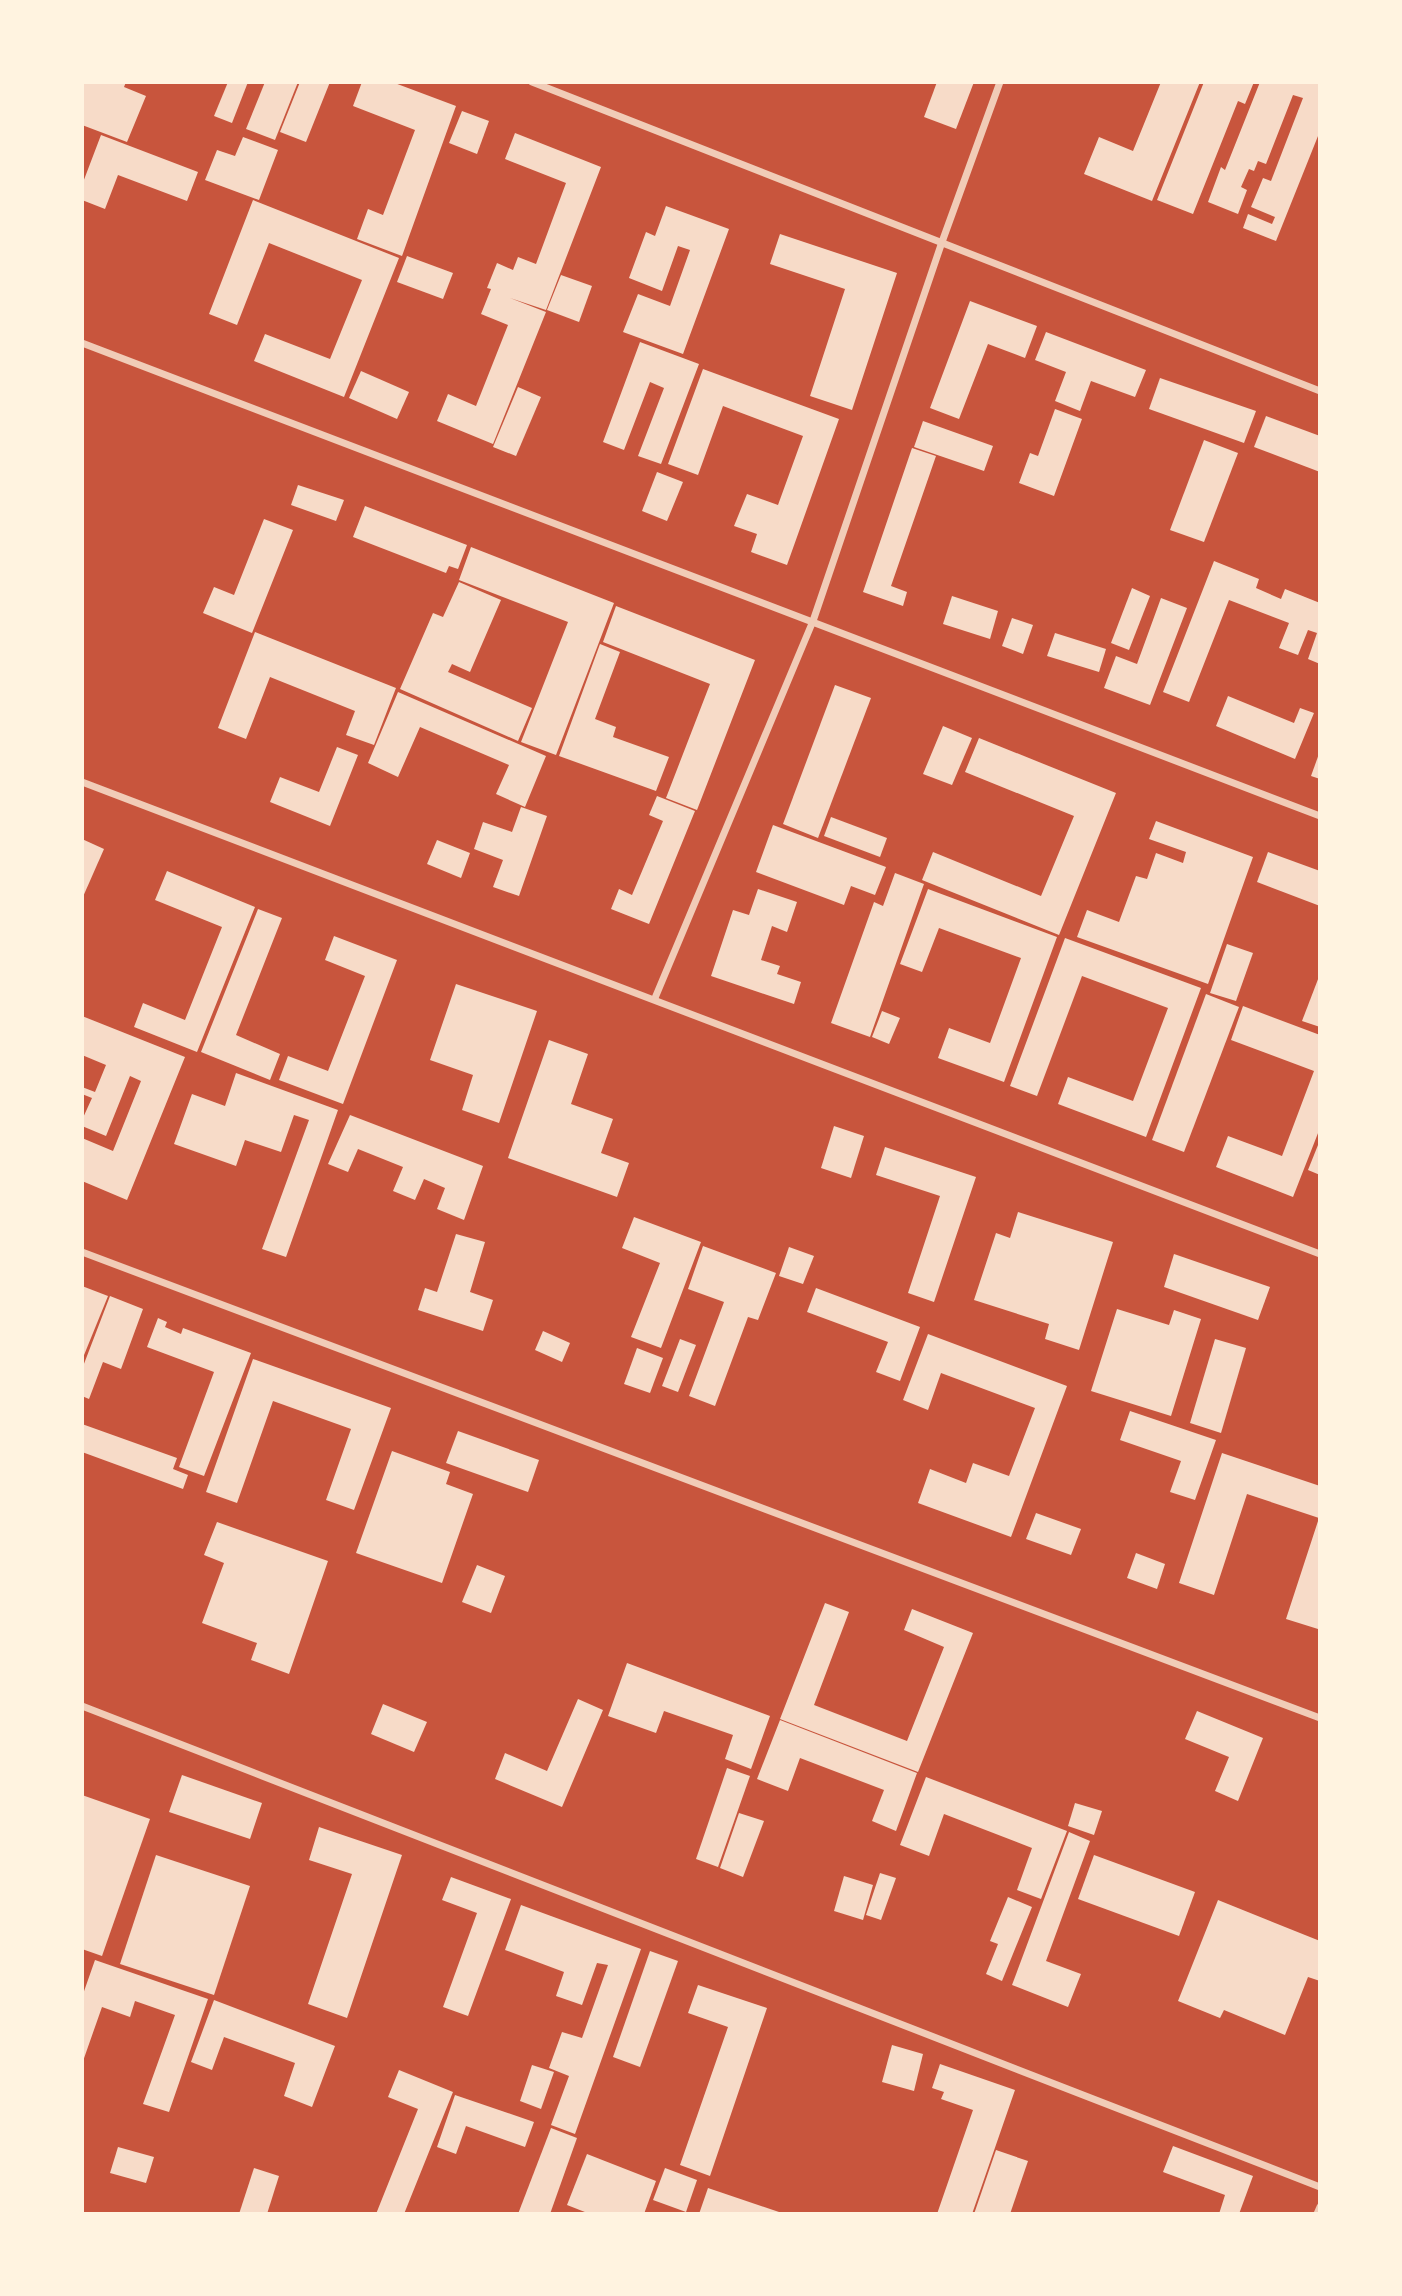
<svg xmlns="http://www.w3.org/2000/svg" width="1402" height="2296" viewBox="0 0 1402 2296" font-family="'DejaVu Sans',sans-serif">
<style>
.building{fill:#f7dbc8}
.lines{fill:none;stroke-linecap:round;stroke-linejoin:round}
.minor{stroke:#f1ccb7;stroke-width:7}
</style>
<rect width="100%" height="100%" fill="#c8553d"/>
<!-- building -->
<g class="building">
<polygon points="83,82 126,82 124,87 146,96 127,142 82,125"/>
<polygon points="228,82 248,82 232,123 214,116"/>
<polygon points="265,82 298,82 275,140 246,129"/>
<polygon points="300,82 330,82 306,142 280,132"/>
<polygon points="362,82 392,82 456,106 402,256 357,239 368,209 383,215 415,130 353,106"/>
<polygon points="937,82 974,82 956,129 924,117"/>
<polygon points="1161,82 1200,82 1152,201 1084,174 1099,137 1133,151"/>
<polygon points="1204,82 1254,82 1245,104 1238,101 1193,214 1157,200"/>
<polygon points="1260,82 1320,82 1320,131 1276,241 1243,228 1248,214 1272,224 1275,217 1251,207 1263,178 1271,181 1303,98 1293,95 1266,164 1258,161 1254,171 1249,169 1241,187 1247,190 1238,214 1208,202 1221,167 1225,170"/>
<polygon points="462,111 489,121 477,154 449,143"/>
<polygon points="515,133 601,167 546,310 510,298 546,312 493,444 437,421 448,394 476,406 508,325 481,314 491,289 487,288 497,263 513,270 518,257 536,264 566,183 505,159"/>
<polygon points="101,135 198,172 187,201 118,175 105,209 82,200 82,185"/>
<polygon points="243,137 278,150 259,200 205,180 217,150 235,156"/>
<polygon points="253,200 399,258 344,397 254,361 265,334 330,359 362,280 269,243 237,325 209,314"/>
<polygon points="666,206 729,229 683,354 623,332 638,294 670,306 690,250 678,246 662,291 629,278 646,232 655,236"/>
<polygon points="780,234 897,273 852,410 810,396 845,289 770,264"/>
<polygon points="407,256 453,273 443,299 397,282"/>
<polygon points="561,275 592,286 579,322 547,310"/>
<polygon points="970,301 1037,326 1025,358 988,344 959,419 930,408"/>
<polygon points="1046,332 1146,370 1135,397 1091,381 1080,411 1055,401 1066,372 1035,360"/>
<polygon points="640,342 699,364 661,464 638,456 664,388 650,382 624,450 603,442"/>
<polygon points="703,369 839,419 787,565 751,552 757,534 734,526 747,494 778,505 803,436 723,406 698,475 668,464"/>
<polygon points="361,371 409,392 397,419 349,398"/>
<polygon points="1160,378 1256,411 1244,443 1149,409"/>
<polygon points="518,387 541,397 516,456 493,447"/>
<polygon points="1055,409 1082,419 1054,496 1019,483 1030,453 1038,456"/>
<polygon points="1266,416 1320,436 1320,472 1254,447"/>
<polygon points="923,421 993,446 984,471 914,447"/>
<polygon points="1204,440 1238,453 1204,542 1170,530"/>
<polygon points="912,448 936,456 891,586 907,592 903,606 863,592"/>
<polygon points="657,472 683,482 667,521 642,511"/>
<polygon points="298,485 344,500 336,521 291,505"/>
<polygon points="365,506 467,545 458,569 449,566 446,573 353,537"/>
<polygon points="264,519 293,530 252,633 203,613 214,587 234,595"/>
<polygon points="471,547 614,603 556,755 521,742 568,622 459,580"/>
<polygon points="1214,561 1259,579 1256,588 1281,599 1285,589 1320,603 1320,664 1308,659 1317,633 1308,630 1298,655 1279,648 1289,623 1229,600 1189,702 1163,692"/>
<polygon points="459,582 501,600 470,672 452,664 448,672 532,708 518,741 400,689 433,613 443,617"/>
<polygon points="1132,588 1150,596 1129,650 1111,643"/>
<polygon points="952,596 998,611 990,639 943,624"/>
<polygon points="1161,598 1187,608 1150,705 1104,688 1116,656 1137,664"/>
<polygon points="616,606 755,660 697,810 666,798 710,684 603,642"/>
<polygon points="1012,618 1033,625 1023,654 1002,646"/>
<polygon points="255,632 396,688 374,745 346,735 355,711 270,677 246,739 218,728"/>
<polygon points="1055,633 1106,649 1099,672 1047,656"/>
<polygon points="600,644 620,652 595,719 616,727 613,737 669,757 656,791 559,756"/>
<polygon points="835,685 871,698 818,838 783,824"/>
<polygon points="398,692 546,756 525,807 496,794 509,765 420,727 398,777 368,763"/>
<polygon points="1228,696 1294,723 1300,708 1314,713 1295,759 1216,726"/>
<polygon points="943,726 972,738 952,785 923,774"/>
<polygon points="979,738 1116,793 1059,935 922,880 933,852 1041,896 1074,816 965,772"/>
<polygon points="337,747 358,755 330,826 270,802 280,777 319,792"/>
<polygon points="1320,751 1320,779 1311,776"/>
<polygon points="657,796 695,811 649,924 611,909 619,889 632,895 663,821 649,815"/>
<polygon points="521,807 547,816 519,896 493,887 503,860 474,849 483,822 512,832"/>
<polygon points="831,817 887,838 880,857 824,836"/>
<polygon points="1156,821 1253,857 1208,984 1077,937 1087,910 1119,922 1136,876 1147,879 1156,853 1183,863 1186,852 1149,839"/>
<polygon points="773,825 886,867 875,895 851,886 844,905 756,872"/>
<polygon points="82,839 104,849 82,899"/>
<polygon points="437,840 470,853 461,878 427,864"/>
<polygon points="1268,852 1320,871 1320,906 1257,882"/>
<polygon points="167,871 255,907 197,1052 134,1027 143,1003 185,1020 222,927 155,900"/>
<polygon points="895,873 924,884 870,1037 831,1023 874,902 883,906"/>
<polygon points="758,889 797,902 787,932 772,926 761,960 780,966 777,974 801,982 794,1004 711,976 733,910 749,915"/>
<polygon points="928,889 1057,937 1004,1082 938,1058 949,1028 990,1043 1021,958 939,928 922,972 900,964"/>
<polygon points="258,909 282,918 236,1035 280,1054 270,1080 201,1052"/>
<polygon points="334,936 397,960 343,1104 279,1080 288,1056 328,1071 365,976 325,960"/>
<polygon points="1065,938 1201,988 1146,1137 1058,1104 1068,1077 1133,1101 1168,1008 1082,976 1037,1096 1010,1086"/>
<polygon points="1227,944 1253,953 1236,1001 1210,993"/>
<polygon points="1320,974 1320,1027 1302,1021"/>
<polygon points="456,984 537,1011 499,1123 462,1110 473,1075 430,1060"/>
<polygon points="1206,994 1239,1007 1184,1152 1152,1140"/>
<polygon points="1243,1006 1320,1035 1320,1128 1293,1197 1216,1167 1228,1136 1282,1156 1314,1071 1231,1040"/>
<polygon points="882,1011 900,1018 889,1044 872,1037"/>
<polygon points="82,1016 185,1057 127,1200 82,1181 82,1138 113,1151 141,1081 130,1076 106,1136 82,1126 82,1120 92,1098 82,1094 82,1087 95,1092 106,1065 82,1055"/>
<polygon points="549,1040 588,1054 571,1104 613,1119 601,1153 629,1163 617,1197 508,1158"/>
<polygon points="236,1073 338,1110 286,1257 262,1249 309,1120 294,1115 281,1152 245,1140 236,1166 174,1144 192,1094 225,1106"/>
<polygon points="350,1115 483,1166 464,1220 437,1209 445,1188 424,1179 415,1200 393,1191 403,1167 358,1149 348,1172 328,1164"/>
<polygon points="834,1126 864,1136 851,1178 821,1168"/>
<polygon points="1320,1140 1320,1175 1308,1170"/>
<polygon points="885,1147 976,1177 934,1302 908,1293 940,1196 876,1175"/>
<polygon points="1018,1212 1113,1242 1079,1350 1045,1339 1049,1324 974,1300 996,1233 1010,1238"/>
<polygon points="634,1217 701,1242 661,1348 631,1337 660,1263 622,1248"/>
<polygon points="456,1234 485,1242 470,1292 493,1300 483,1331 418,1310 425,1288 437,1292"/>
<polygon points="703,1246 776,1273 758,1320 748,1317 715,1406 689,1396 724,1302 688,1289"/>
<polygon points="789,1247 814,1256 803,1284 779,1276"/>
<polygon points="1174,1254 1270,1287 1258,1320 1164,1287"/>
<polygon points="82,1286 108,1296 82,1360"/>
<polygon points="816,1288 920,1327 900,1381 876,1372 888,1342 807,1312"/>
<polygon points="110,1296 143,1309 121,1369 103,1362 89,1399 82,1396 82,1369"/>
<polygon points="1117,1309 1169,1325 1174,1310 1201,1319 1171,1416 1091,1391"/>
<polygon points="158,1318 167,1322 165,1327 181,1334 183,1328 251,1353 204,1476 179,1467 214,1372 147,1347"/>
<polygon points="543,1331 570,1343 562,1362 535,1350"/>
<polygon points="928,1334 1067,1386 1011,1537 918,1503 930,1469 966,1483 973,1463 1009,1476 1035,1408 941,1373 928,1410 903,1400"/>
<polygon points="680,1339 696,1345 678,1392 662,1386"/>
<polygon points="1215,1339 1246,1348 1221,1433 1190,1423"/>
<polygon points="637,1348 663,1358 650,1393 624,1384"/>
<polygon points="253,1359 391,1408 354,1510 326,1500 351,1429 273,1401 237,1503 206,1492"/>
<polygon points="1130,1411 1216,1440 1195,1500 1170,1492 1181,1461 1120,1440"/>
<polygon points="82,1424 177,1458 173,1469 188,1475 183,1489 82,1452"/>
<polygon points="458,1431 539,1460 528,1492 446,1463"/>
<polygon points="392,1451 450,1472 446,1484 473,1494 442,1583 356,1553"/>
<polygon points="1222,1453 1320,1486 1318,1629 1286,1619 1319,1518 1247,1494 1214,1595 1179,1583"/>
<polygon points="1036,1513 1081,1529 1071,1555 1026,1539"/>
<polygon points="217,1522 328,1561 289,1674 251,1660 257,1643 202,1623 224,1563 204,1555"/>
<polygon points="1136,1553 1165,1564 1157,1589 1127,1578"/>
<polygon points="477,1565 505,1576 491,1613 462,1602"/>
<polygon points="825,1603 849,1612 814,1705 907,1741 944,1647 904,1630 912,1609 973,1633 918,1772 780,1719"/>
<polygon points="627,1663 770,1716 751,1769 725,1759 733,1735 664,1711 656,1733 608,1716"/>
<polygon points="578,1699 603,1710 562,1807 495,1779 505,1753 547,1771"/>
<polygon points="383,1704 427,1722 414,1752 371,1734"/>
<polygon points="1197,1711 1263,1738 1238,1801 1215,1791 1229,1757 1185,1739"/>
<polygon points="780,1720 917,1773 896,1831 872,1821 884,1790 800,1758 788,1791 757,1779"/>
<polygon points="727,1768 750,1776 718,1867 696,1859"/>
<polygon points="182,1775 262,1803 250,1839 169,1812"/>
<polygon points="926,1777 1067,1831 1041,1899 1017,1890 1032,1848 944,1814 929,1856 900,1845"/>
<polygon points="82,1795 150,1819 102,1956 82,1949"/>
<polygon points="1075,1803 1102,1811 1094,1835 1068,1826"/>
<polygon points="739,1813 764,1821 743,1877 720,1868"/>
<polygon points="319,1827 402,1855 347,2018 308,2004 352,1874 309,1860"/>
<polygon points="1069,1832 1090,1841 1046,1961 1081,1974 1068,2007 1012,1985"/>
<polygon points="156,1855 250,1886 214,1995 120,1964"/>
<polygon points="1094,1855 1195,1892 1179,1936 1078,1899"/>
<polygon points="880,1873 896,1878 881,1920 866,1915"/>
<polygon points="844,1876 873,1885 863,1920 834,1911"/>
<polygon points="451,1877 511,1899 468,2016 443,2007 477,1913 442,1900"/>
<polygon points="1008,1897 1032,1907 1002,1981 986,1974 998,1944 990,1941"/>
<polygon points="1218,1900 1320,1941 1320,1981 1308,1977 1285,2035 1224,2010 1220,2018 1178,2001"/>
<polygon points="521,1905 641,1949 575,2134 551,2125 569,2076 549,2068 562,2032 582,2038 608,1965 597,1963 582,2005 556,1996 564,1972 505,1950"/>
<polygon points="650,1951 678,1961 640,2067 613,2057"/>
<polygon points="95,1960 208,1999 169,2112 143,2104 175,2015 135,2001 130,2017 102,2007 82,2064 82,1997"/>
<polygon points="698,1985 767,2008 710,2176 680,2165 728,2027 688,2013"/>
<polygon points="214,2000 335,2046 312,2107 284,2096 295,2063 224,2037 212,2070 191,2062"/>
<polygon points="892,2045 923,2054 914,2091 882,2082"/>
<polygon points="940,2064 1015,2090 972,2214 937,2214 973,2110 941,2099 944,2092 932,2088"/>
<polygon points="532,2065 554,2072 541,2109 520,2101"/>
<polygon points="399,2070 453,2092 404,2214 376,2214 418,2109 388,2097"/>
<polygon points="455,2095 534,2122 525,2147 466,2126 456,2154 437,2147"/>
<polygon points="551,2128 577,2138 550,2214 518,2214"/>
<polygon points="1173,2146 1253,2176 1239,2214 1219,2214 1225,2195 1163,2172"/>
<polygon points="118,2147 154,2157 146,2183 110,2173"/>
<polygon points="996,2150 1028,2161 1010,2214 974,2214"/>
<polygon points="587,2154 656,2181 644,2214 590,2214 567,2205"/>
<polygon points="254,2168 279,2176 267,2214 239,2214"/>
<polygon points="665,2168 697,2180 686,2212 653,2200"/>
<polygon points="708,2188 782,2213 782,2214 699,2214"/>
</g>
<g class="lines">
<!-- minor -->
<g class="minor">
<polyline points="532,82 1320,391"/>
<polyline points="82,343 1320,816"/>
<polyline points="82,782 1320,1254"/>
<polyline points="655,998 813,621 942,242 1000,82"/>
<polyline points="82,1252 1320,1718"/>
<polyline points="82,1706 1320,2187"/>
<polyline points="1317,2214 1320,2207"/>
</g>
</g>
<!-- border -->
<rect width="1402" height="2296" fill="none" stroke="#fff3e0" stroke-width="168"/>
</svg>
